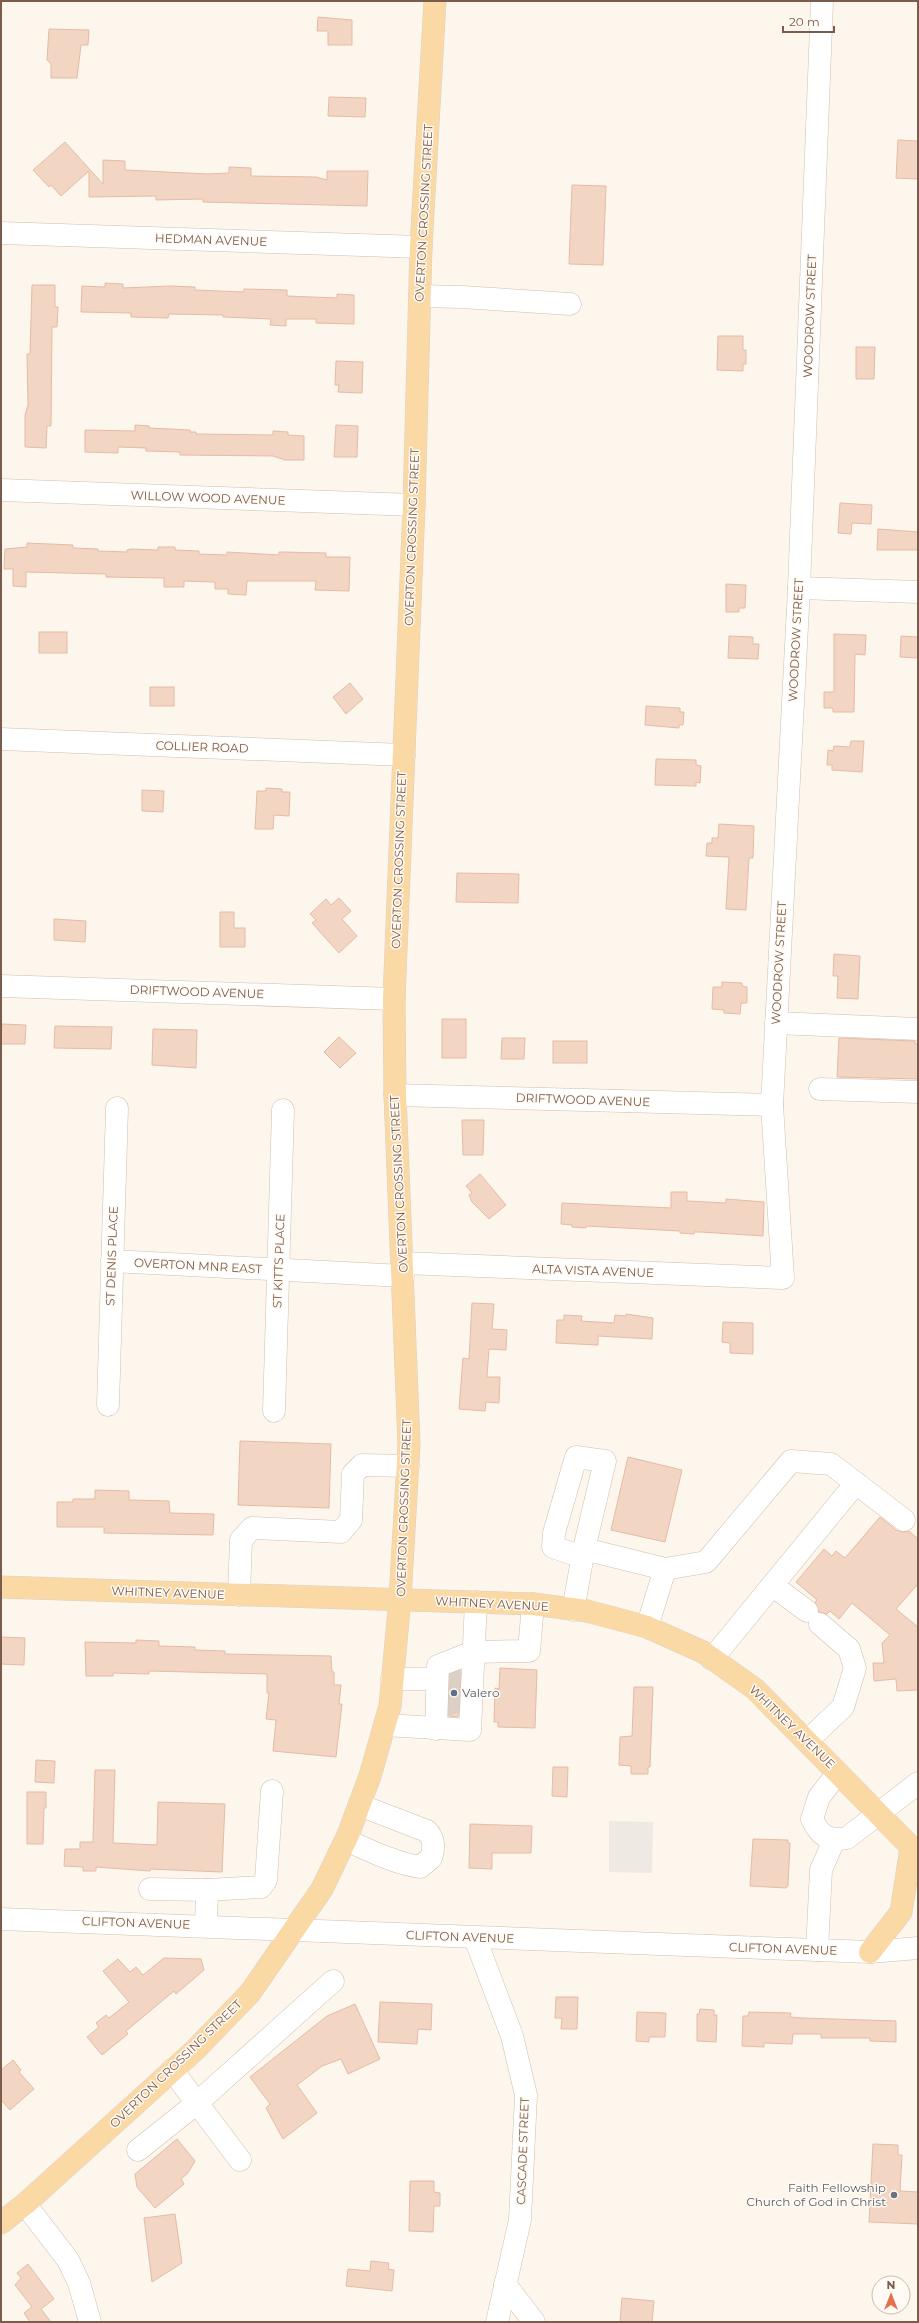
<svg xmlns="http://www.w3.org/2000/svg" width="919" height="2323" viewBox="0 0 919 2323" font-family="Montserrat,sans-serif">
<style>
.industrial{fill:#efe9e4}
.building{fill:#f3d5c3;stroke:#e6bba3}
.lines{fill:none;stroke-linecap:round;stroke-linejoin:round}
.minor-tunnel{stroke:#dcd0c4;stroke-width:22;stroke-dasharray:22 11;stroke-linecap:butt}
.minor-casing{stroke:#d1beb0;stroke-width:23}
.major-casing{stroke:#dad1cd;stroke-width:23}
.minor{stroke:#fff;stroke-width:22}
.major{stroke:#fbd9a5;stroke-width:22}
.service-dot{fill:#5c6f8a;stroke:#fffaf3;stroke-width:1.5}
.worship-dot{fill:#6b7280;stroke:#fffaf3;stroke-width:1.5}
.labels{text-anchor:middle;stroke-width:3;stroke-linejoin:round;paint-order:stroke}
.street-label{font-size:12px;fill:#7a5c4d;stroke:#fffaf3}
.service-label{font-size:12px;fill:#4e5e75;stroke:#fffaf3;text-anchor:start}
.worship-label{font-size:12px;fill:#5b616d;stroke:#fffaf3;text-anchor:end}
</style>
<rect width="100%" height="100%" fill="#fdf6ec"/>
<!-- industrial -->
<polygon class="industrial" points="609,1821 653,1822 652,1873 609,1872"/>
<!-- building -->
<g class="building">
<polygon points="318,17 352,20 352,45 328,45 328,31 317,31"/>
<polygon points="49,29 89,30 88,45 81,45 77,78 51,78 51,64 47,60"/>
<polygon points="329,97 366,98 365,117 328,116"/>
<polygon points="898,140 918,141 918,179 896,178"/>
<polygon points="65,142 103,184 103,160 125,161 125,170 207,174 229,173 229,167 251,168 251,176 316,177 327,180 327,171 368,171 367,206 203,202 203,199 156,200 156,196 89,197 89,171 61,196 51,185 49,187 33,170"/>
<polygon points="572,185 606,186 603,265 569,264"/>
<polygon points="105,283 123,284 123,288 170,286 195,287 195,290 244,292 244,289 287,290 287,296 311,297 337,298 337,294 354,295 354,324 316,323 316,319 286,319 286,326 270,325 271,319 223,317 223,315 169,314 168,318 131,317 131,313 81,312 82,286 105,287"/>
<polygon points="32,285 55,285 55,307 58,307 57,327 52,327 51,426 47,426 46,448 25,447 25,415 28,405 27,354 30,354"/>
<polygon points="718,336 743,336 743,350 746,350 746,364 743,364 743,371 717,370"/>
<polygon points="856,347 875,347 874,379 856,379"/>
<polygon points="336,361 363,362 362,393 338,392 339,385 335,385"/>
<polygon points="135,425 149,426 149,428 190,430 190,432 196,432 196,434 273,435 273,431 288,432 288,435 304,436 304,460 285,460 273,456 180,455 180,452 146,451 146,448 118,447 118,453 85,452 85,430 135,431"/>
<polygon points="336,425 358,426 357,457 334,457"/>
<polygon points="840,503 872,505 871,524 852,523 851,534 838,533"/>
<polygon points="878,529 918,532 918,550 877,550"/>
<polygon points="27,543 73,545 73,548 98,549 98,551 127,552 127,550 131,549 158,550 158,547 175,547 175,550 199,551 199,554 227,555 227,552 279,555 279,552 283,552 326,553 326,557 350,557 349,591 315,590 316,581 247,581 246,595 228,594 228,589 215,589 215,582 184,581 184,587 164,587 164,578 106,577 106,574 26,572 26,587 13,586 13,569 4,569 5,549 27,547"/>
<polygon points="726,584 746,585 745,608 739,608 739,612 726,612"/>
<rect x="39" y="632" width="28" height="21"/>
<polygon points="834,634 866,635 865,655 855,654 854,712 833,712 833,708 824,708 824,692 834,692"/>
<polygon points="729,636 753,637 753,644 759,644 758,659 728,658"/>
<polygon points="901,636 918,637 918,658 900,657"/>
<polygon points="350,683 363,699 346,714 333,697"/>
<rect x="150" y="687" width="24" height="19"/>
<polygon points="646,706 680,708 680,712 684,712 683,725 679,725 679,728 645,725"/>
<polygon points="851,741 864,741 862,772 832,770 832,765 827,765 828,750 833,751 834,746 850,747"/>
<polygon points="656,759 696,760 696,765 701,766 700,783 696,782 696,786 655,785"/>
<polygon points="266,788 282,789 282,792 290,792 289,816 274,815 273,829 255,829 257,791 266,791"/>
<polygon points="142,790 164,791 163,812 142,811"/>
<polygon points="719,824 754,826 753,858 749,858 746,910 726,909 729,857 706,856 707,843 712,843 712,838 718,838"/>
<polygon points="457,873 519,874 518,903 456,902"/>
<polygon points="339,898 351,911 342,919 357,936 339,953 312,923 316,920 310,914 326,899 331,905"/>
<polygon points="220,912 234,912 234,928 245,928 245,947 220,947"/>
<polygon points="54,919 86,921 85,942 54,940"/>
<polygon points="834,954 860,956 858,999 837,998 838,976 833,976"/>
<polygon points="722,982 742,983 742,986 747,987 747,1003 741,1003 740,1014 724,1013 724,1010 712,1009 713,987 722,987"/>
<rect x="442" y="1019" width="24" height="39"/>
<polygon points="2,1024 26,1025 25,1044 1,1044"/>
<polygon points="55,1026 112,1027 111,1049 54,1048"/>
<polygon points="153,1029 197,1030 196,1068 152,1065"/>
<polygon points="339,1037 356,1053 340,1068 324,1052"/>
<polygon points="502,1038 525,1038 524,1059 501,1059"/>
<polygon points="839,1038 915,1041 915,1044 918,1044 918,1079 837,1077"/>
<rect x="553" y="1041" width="34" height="22"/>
<polygon points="462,1120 484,1120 483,1155 463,1155"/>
<polygon points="480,1174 506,1205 489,1219 472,1202 469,1195 472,1193 466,1186"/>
<polygon points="671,1192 687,1192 687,1201 726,1203 726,1199 764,1202 763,1236 701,1232 694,1232 694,1234 680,1233 680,1231 586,1226 586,1228 572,1227 572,1225 561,1224 562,1203 671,1208"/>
<polygon points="472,1303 494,1304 492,1329 507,1330 506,1350 489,1349 487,1377 500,1377 499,1403 486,1402 485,1411 459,1409 463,1358 469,1359"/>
<polygon points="626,1314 653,1318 652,1339 598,1336 598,1345 556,1343 557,1320 564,1320 564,1315 582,1316 581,1321 614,1323 615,1315 626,1316"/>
<polygon points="723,1322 753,1323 753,1354 730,1353 730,1343 722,1342"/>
<polygon points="240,1441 331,1444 329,1508 238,1505"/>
<polygon points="628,1457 682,1470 665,1542 611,1530"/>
<polygon points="95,1490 129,1491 129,1500 169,1501 170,1513 214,1514 213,1535 104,1533 104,1527 57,1527 57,1502 73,1502 73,1499 95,1499"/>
<polygon points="880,1517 896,1530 903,1532 909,1531 918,1539 918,1584 896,1609 918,1627 918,1690 897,1691 896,1679 874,1681 873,1663 884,1663 882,1643 890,1635 852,1603 839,1619 830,1611 827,1614 819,1612 815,1602 817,1600 796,1582 824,1549 832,1556 836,1551 845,1558"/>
<polygon points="1,1637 25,1638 24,1665 1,1664"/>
<polygon points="136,1640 159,1641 159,1646 195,1647 195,1650 225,1651 225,1654 331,1656 332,1672 334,1672 334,1685 341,1685 339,1704 342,1704 336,1757 273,1751 276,1720 266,1719 269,1693 267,1693 267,1674 149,1671 149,1674 113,1673 113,1676 86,1676 85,1642 136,1643"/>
<polygon points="500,1668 537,1670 535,1728 498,1727 498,1722 494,1722 495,1688 499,1689"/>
<polygon points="460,1671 458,1717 449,1716 450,1675"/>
<polygon points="634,1687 653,1687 650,1767 648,1767 648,1774 631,1774 631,1766 619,1765 620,1737 632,1736"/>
<polygon points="36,1760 55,1761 54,1783 35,1782"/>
<polygon points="553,1767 568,1767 567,1797 552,1796"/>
<polygon points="95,1770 115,1770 113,1843 157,1845 158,1802 225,1804 222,1872 150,1869 150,1871 96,1867 96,1871 83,1871 83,1867 64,1866 65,1849 80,1849 80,1842 93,1842"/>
<polygon points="27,1792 46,1792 46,1808 44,1808 43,1844 27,1844"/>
<polygon points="470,1824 532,1826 531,1853 492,1853 492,1869 469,1868"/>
<polygon points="753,1839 788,1840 788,1843 790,1843 788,1886 786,1888 750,1886"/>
<polygon points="164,1958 201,1959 204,1970 176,1994 174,1991 126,2031 128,2034 102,2055 87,2037 99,2027 96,2023 106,2015 109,2018 129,2002 103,1971 118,1959 130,1972 136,1967 143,1975"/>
<polygon points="556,1997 578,1997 577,2029 561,2029 562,2018 555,2018"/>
<polygon points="380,2002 432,2004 431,2030 418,2029 417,2044 378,2042"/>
<polygon points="355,2004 380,2059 348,2074 341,2059 322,2066 297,2085 317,2113 283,2139 266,2108 270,2104 250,2077 327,2016"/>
<polygon points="700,2009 714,2010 714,2015 717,2015 716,2042 697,2041 697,2014 699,2014"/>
<polygon points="637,2012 666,2013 665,2037 649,2037 649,2042 636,2041"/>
<polygon points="749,2012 791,2013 790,2017 802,2018 896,2021 896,2042 870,2041 870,2038 821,2038 821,2034 793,2034 792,2044 764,2043 764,2047 742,2046 743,2016 748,2016"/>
<polygon points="13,2060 21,2070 19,2072 34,2089 10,2110 1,2100 1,2070"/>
<polygon points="177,2139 195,2161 188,2173 181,2179 184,2184 155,2208 137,2187 135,2174"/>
<polygon points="873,2144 898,2145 898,2155 902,2155 900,2191 918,2192 918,2224 869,2222"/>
<polygon points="410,2181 434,2181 434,2192 440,2193 440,2206 434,2206 433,2232 409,2231"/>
<polygon points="175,2214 182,2263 152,2282 144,2218"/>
<polygon points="371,2261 389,2263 388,2269 394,2270 392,2291 346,2286 348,2269 370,2271"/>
<polygon points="28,2264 54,2299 41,2309 51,2322 30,2322 24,2313 32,2307 15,2285 21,2278 17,2273"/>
<polygon points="622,2298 654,2301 652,2322 620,2322"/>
</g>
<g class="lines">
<!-- minor-tunnel -->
<g class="minor-tunnel">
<polyline points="444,1687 464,1678"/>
<polyline points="443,1707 464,1698"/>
</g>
<!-- minor casing -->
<g class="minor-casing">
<g id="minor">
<polyline points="1,233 421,247"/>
<polyline points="420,296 462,297 570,304"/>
<polyline points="1,490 414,505"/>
<polyline points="799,588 918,592"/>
<polyline points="1,739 404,755"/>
<polyline points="1,986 394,999"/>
<polyline points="776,1023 918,1029"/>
<polyline points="820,1089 918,1092"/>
<polyline points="395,1095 772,1105"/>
<polyline points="112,1261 403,1276"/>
<polyline points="403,1263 783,1278 772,1105 799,588 822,1"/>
<polyline points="108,1405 117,1108"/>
<polyline points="274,1411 283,1110"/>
<polyline points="582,1557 553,1547 554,1533 576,1457 605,1461 584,1549"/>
<polyline points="665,1569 706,1562 791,1461 831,1464 904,1520"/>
<polyline points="773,1586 807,1611"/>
<polyline points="239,1595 241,1540 252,1528 341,1532 351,1520 353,1474 362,1465 408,1466"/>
<polyline points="573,1610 584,1549 665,1569 647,1627"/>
<polyline points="712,1659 856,1483"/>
<polyline points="392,1679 437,1679"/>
<polyline points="385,1725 470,1730 476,1602"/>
<polyline points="436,1729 438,1666 473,1652 529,1651 533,1604"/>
<polyline points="807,1741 843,1707 855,1668 849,1649 820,1624"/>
<path d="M838,1773l-19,24 -7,22c8,17 16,22 35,19l71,-55"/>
<path d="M346,1840c23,10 48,23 74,27l11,-9c3,-10 4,-18 -4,-27l-68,-26"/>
<polyline points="150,1889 207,1890"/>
<polyline points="1,1919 817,1950 870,1952 918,1948"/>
<polyline points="206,1925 207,1890 261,1887 266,1880 272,1791"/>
<polyline points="475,1938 512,2036 526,2095 520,2220 497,2322"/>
<polyline points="817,1950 821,1870 834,1840"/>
<polyline points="172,2070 240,2160"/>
<polyline points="138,2150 197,2103 333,1981"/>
<polyline points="25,2204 68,2260 79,2283 90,2322"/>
<polyline points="505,2284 534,2322"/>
</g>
</g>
<!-- major casing -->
<g class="major-casing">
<g id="major">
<polyline points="1,1587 533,1604 587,1611 647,1627 703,1652 755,1689 918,1854"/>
<polyline points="870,1952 901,1912 911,1848"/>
<polyline points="1,2223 25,2204 195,2050 250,1993 322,1889 348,1835 370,1776 390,1706 400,1599 409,1444 395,1095 394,999 414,505 421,247 435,1"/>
</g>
</g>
<!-- minor -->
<use href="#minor" class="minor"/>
<!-- major -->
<use href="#major" class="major"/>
</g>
<!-- markers -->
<circle class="service-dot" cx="454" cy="1693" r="4"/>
<circle class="worship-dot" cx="894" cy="2195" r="4"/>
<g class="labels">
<!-- street labels -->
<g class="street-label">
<text transform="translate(424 213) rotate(-87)" y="4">OVERTON CROSSING STREET</text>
<text transform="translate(211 240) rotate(2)" y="4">HEDMAN AVENUE</text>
<text transform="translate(810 316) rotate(-88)" y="4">WOODROW STREET</text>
<text transform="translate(208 498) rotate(2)" y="4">WILLOW WOOD AVENUE</text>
<text transform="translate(412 537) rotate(-88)" y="4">OVERTON CROSSING STREET</text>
<text transform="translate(796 640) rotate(-87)" y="4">WOODROW STREET</text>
<text transform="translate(202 747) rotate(2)" y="4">COLLIER ROAD</text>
<text transform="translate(399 860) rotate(-88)" y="4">OVERTON CROSSING STREET</text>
<text transform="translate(779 963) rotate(-87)" y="4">WOODROW STREET</text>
<text transform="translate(197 992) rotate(2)" y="4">DRIFTWOOD AVENUE</text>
<text transform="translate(583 1100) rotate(2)" y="4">DRIFTWOOD AVENUE</text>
<text transform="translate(399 1184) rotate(-93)" y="4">OVERTON CROSSING STREET</text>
<text transform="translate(112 1256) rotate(-88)" y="4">ST DENIS PLACE</text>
<text transform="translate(279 1261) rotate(-88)" y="4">ST KITTS PLACE</text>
<text transform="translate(198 1266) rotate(3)" y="4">OVERTON MNR EAST</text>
<text transform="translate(593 1271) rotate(2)" y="4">ALTA VISTA AVENUE</text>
<text transform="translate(404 1508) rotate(-88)" y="4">OVERTON CROSSING STREET</text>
<text transform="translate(168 1593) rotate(2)" y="4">WHITNEY AVENUE</text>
<text transform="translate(492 1604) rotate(3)" y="4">WHITNEY AVENUE</text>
<text transform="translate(792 1727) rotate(44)" y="4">WHITNEY AVENUE</text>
<text transform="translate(136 1923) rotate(2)" y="4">CLIFTON AVENUE</text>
<text transform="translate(460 1937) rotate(2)" y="4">CLIFTON AVENUE</text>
<text transform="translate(783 1949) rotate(2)" y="4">CLIFTON AVENUE</text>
<text transform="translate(176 2064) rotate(-44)" y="4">OVERTON CROSSING STREET</text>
<text transform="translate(523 2151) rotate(-88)" y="4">CASCADE STREET</text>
</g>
<!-- service labels -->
<g class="service-label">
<text x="462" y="1697">Valero</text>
</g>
<!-- worship labels -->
<g class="worship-label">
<text x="886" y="2192">Faith Fellowship<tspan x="886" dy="14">Church of God in Christ</tspan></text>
</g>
</g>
<!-- border -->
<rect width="919" height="2323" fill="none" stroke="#7a5c4d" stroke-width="4"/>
<!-- north arrow -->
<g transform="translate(891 2295)"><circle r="19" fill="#fffaf3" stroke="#cabbb1"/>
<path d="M0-3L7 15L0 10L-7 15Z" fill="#e76f51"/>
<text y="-6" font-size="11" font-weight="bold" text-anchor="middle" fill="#7a5c4d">N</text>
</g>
<!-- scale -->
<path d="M783 26v6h51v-6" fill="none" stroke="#7a5c4d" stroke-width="2"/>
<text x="789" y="26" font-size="12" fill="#7a5c4d" stroke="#fffaf3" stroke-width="3" paint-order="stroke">20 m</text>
</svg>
